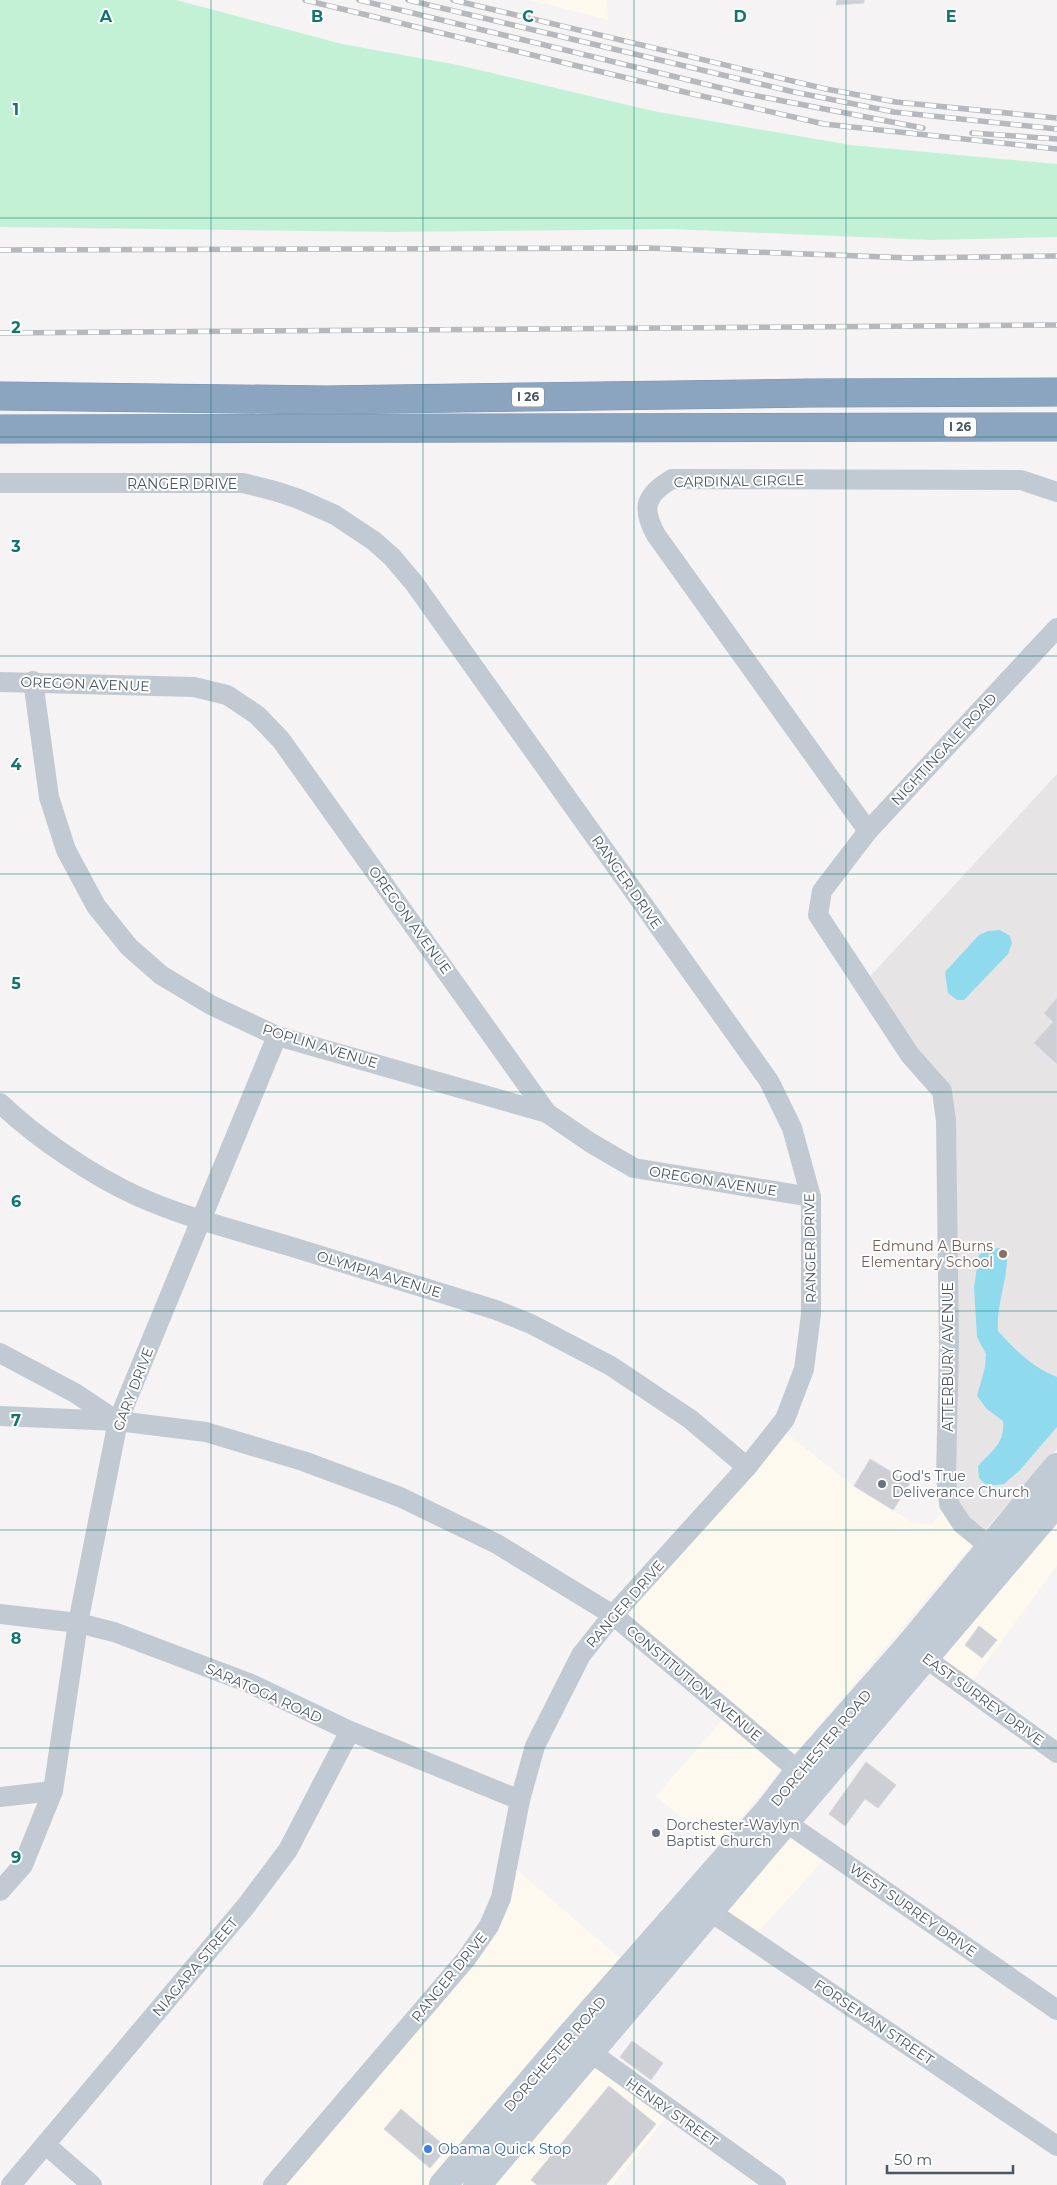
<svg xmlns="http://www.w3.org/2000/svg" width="1057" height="2185" viewBox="0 0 1057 2185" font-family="Montserrat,sans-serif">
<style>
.commercial{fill:#fdf9ef}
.education{fill:#e6e4e5}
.green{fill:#c3f1d5}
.water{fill:#90daee}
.building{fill:#cdcfd5;stroke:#d7d9de}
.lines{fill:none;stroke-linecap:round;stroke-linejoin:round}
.motorway-casing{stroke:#7690ad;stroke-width:29}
.minor{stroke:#c1cad2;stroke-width:20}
.secondary{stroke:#c1cbd6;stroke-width:28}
.motorway{stroke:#8ba5c1;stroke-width:28}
.rail-casing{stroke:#b5b8bd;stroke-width:5.5}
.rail{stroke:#fff;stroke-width:4;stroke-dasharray:11;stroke-linecap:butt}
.grid{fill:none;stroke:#0f766e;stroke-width:1;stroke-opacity:0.55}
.education-dot{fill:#8d6e63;stroke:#fff;stroke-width:2}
.worship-dot{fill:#6b7280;stroke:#fff;stroke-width:2}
.shop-dot{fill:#3f7fe0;stroke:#fff;stroke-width:2}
.labels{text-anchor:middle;stroke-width:4;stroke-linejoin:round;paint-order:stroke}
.shield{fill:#fff;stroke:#808990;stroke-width:1}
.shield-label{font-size:12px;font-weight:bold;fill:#4a5661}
.street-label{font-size:14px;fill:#4a5661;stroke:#fff}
.education-label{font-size:14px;fill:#785e54;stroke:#fff;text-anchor:end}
.worship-label{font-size:14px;fill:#5b616d;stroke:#fff;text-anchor:start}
.shop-label{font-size:14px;fill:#366cbe;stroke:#fff;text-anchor:start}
.grid-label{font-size:16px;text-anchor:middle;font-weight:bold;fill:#0f766e;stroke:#fff;stroke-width:4;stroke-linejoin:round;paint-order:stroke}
</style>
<rect width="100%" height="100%" fill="#f5f3f3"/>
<!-- commercial -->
<g class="commercial">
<polygon points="530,0 607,0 608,20 551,5"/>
<polygon points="778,1427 851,1484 913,1523 931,1525 949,1504 978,1538 716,1847 656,1796 729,1712 613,1615"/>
<polygon points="1057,1524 1057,1566 967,1688 935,1664"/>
<polygon points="794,1828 830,1853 751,1940 719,1918"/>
<polygon points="508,1862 620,1958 430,2185 273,2185 466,1959"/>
<polygon points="598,2060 671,2111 613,2185 490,2185"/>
</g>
<!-- education -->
<polygon class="education" points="1057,774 1057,1449 978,1538 949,1504 942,1091 863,984"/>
<!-- green -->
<polygon class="green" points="0,0 176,0 342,44 458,65 653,111 850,145 1057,164 1057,237 931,240 672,229 391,232 0,227"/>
<!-- water -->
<g class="water">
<polygon points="1000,930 1010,936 1012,943 1008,954 964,1000 957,1000 948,993 945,972 979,935 988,931"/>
<path d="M999,1248l8,2c2,28 -11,53 -9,81 17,19 35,37 59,46v50l-37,43 -16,14 -17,2 -8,-8 -1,-12c15,-16 27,-23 25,-45l-16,-12 -10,-13 8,-29 1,-13 -9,-17 -3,-50 5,-32 7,-5z"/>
</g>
<!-- building -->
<g class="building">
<polygon points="837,0 864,0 864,3 836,5"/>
<polygon points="1057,998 1057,1064 1034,1043 1053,1022 1044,1013"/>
<polygon points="870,1459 910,1483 893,1510 854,1486"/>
<polygon points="979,1626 997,1640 982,1658 965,1645"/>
<polygon points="866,1762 896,1785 878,1808 865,1799 845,1826 829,1814"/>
<polygon points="632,2041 663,2063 651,2080 620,2057"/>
<polygon points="609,2086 656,2124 606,2185 537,2185 531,2180"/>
<polygon points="401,2109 447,2148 430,2168 384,2129"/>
</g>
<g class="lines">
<!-- motorway casing -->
<g class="motorway-casing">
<g id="motorway">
<polyline points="0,396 326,400 810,393 1057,392"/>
<polyline points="0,429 1057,427"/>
</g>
</g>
<!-- minor -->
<g class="minor">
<polyline points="0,483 243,483 275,491 299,499 335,515 374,541 392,557 414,583 769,1081 792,1128 811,1197 811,1314 804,1369 785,1419 747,1467 613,1615 581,1655 535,1746 520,1800 501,1898 489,1926 466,1959 273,2185"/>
<polyline points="33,681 49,797 66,850 96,906 129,947 161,975 211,1005 277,1036 547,1113"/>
<polyline points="0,682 194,687 227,695 257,715 281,740 547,1113 591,1143 634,1168 811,1197"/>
<path d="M868,831l-212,-296c-15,-27 -11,-40 16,-56l349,1 36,12"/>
<path d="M0,1103c35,34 93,73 137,93 49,22 102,35 152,50 69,22 138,43 207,64l35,14 80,42 79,53 57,48"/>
<polyline points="0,1353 75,1393 117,1421"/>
<polyline points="0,1416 118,1421 206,1432 303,1461 400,1497 497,1544 613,1615 808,1779"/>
<polyline points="1000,1555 962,1524 949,1504 946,1477 949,1345 946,1121 942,1091 910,1055 818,915 822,891 868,831 1057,628"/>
<polyline points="0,1614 78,1623 114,1632 249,1683 350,1731 520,1800"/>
<polyline points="914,1650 1057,1753"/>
<polyline points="0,1797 53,1791"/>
<polyline points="774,1814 1057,2010"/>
<polyline points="0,1891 23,1865 53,1791 78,1623 118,1421 277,1036"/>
<polyline points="699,1904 1057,2146"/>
<polyline points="579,2044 776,2185"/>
<polyline points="46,2145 92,2185"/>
<polyline points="11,2185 246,1906 288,1850 350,1731"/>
</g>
<!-- secondary -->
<g class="secondary">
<polyline points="443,2185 570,2036 769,1810 799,1771 909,1646 1057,1467"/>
<polyline points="477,2185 1057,1502"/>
</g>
<!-- motorway -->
<use href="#motorway" class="motorway"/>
<!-- rail casing -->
<g class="rail-casing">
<g id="rail">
<polyline points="305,0 693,94 824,124 1057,149"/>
<polyline points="359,0 742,93 923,128"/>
<polyline points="408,0 794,92 894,112 1057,129"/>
<polyline points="453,0 826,89 896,102 1057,118"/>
<polyline points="972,133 1057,139"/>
<polyline points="0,250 648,248 911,258 1057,256"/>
<polyline points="0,333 1057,325"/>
</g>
</g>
<!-- rail -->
<use href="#rail" class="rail"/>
</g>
<!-- grid -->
<path class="grid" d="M211,0v2185M423,0v2185M634,0v2185M846,0v2185M0,218h1057M0,437h1057M0,656h1057M0,874h1057M0,1092h1057M0,1311h1057M0,1530h1057M0,1748h1057M0,1966h1057"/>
<!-- markers -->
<circle class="education-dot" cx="1003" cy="1254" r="5"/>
<g class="worship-dot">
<circle cx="882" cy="1484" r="5"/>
<circle cx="656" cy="1833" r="5"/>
</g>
<circle class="shop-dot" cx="428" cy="2149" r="5"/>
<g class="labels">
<!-- shield labels -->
<g class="shield">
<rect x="512" y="387.5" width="32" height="19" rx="4"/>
<rect x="944" y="417.5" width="32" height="19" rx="4"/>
</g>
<g class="shield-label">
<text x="528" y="401">I 26</text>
<text x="960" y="431">I 26</text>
</g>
<!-- street labels -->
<g class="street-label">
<text transform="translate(739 481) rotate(-1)" y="5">CARDINAL CIRCLE</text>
<text x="182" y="489">RANGER DRIVE</text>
<text transform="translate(85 684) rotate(2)" y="5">OREGON AVENUE</text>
<text transform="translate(944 749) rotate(-47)" y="5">NIGHTINGALE ROAD</text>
<text transform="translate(627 882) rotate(55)" y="5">RANGER DRIVE</text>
<text transform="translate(410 920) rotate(54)" y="5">OREGON AVENUE</text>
<text transform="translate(320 1046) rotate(17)" y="5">POPLIN AVENUE</text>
<text transform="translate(713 1181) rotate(9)" y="5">OREGON AVENUE</text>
<text transform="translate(810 1248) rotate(-91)" y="5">RANGER DRIVE</text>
<text transform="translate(379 1274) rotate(17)" y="5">OLYMPIA AVENUE</text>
<text transform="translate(948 1357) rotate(-90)" y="5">ATTERBURY AVENUE</text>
<text transform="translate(133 1389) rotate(-69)" y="5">GARY DRIVE</text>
<text transform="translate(625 1604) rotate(-49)" y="5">RANGER DRIVE</text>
<text transform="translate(694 1683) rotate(40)" y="5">CONSTITUTION AVENUE</text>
<text transform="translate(264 1693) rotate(24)" y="5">SARATOGA ROAD</text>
<text transform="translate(983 1699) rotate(36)" y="5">EAST SURREY DRIVE</text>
<text transform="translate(821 1748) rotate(-50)" y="5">DORCHESTER ROAD</text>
<text transform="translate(913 1910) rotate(35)" y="5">WEST SURREY DRIVE</text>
<text transform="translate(195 1967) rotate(-50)" y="5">NIAGARA STREET</text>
<text transform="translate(449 1977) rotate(-51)" y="5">RANGER DRIVE</text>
<text transform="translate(874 2022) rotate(34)" y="5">FORSEMAN STREET</text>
<text transform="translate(555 2054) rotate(-49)" y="5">DORCHESTER ROAD</text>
<text transform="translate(672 2112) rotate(35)" y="5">HENRY STREET</text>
</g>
<!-- education labels -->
<g class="education-label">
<text x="993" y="1251">Edmund A Burns<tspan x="993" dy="16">Elementary School</tspan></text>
</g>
<!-- worship labels -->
<g class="worship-label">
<text x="892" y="1481">God's True<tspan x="892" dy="16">Deliverance Church</tspan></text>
<text x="666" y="1830">Dorchester-Waylyn<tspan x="666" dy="16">Baptist Church</tspan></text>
</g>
<!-- shop labels -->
<g class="shop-label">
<text x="438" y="2154">Obama Quick Stop</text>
</g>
</g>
<g class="grid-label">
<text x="106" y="22">A</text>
<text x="317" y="22">B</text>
<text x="528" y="22">C</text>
<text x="740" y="22">D</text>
<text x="951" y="22">E</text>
<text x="16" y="115">1</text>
<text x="16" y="333">2</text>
<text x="16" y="552">3</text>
<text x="16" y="770">4</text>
<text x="16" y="989">5</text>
<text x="16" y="1207">6</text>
<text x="16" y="1426">7</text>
<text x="16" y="1644">8</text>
<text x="16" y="1863">9</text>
</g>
<!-- scale -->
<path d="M887 2165v8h126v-8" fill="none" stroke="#4a5661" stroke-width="2.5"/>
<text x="894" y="2165" font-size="15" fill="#4a5661" stroke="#ffffff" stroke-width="4" paint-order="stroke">50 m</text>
</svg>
